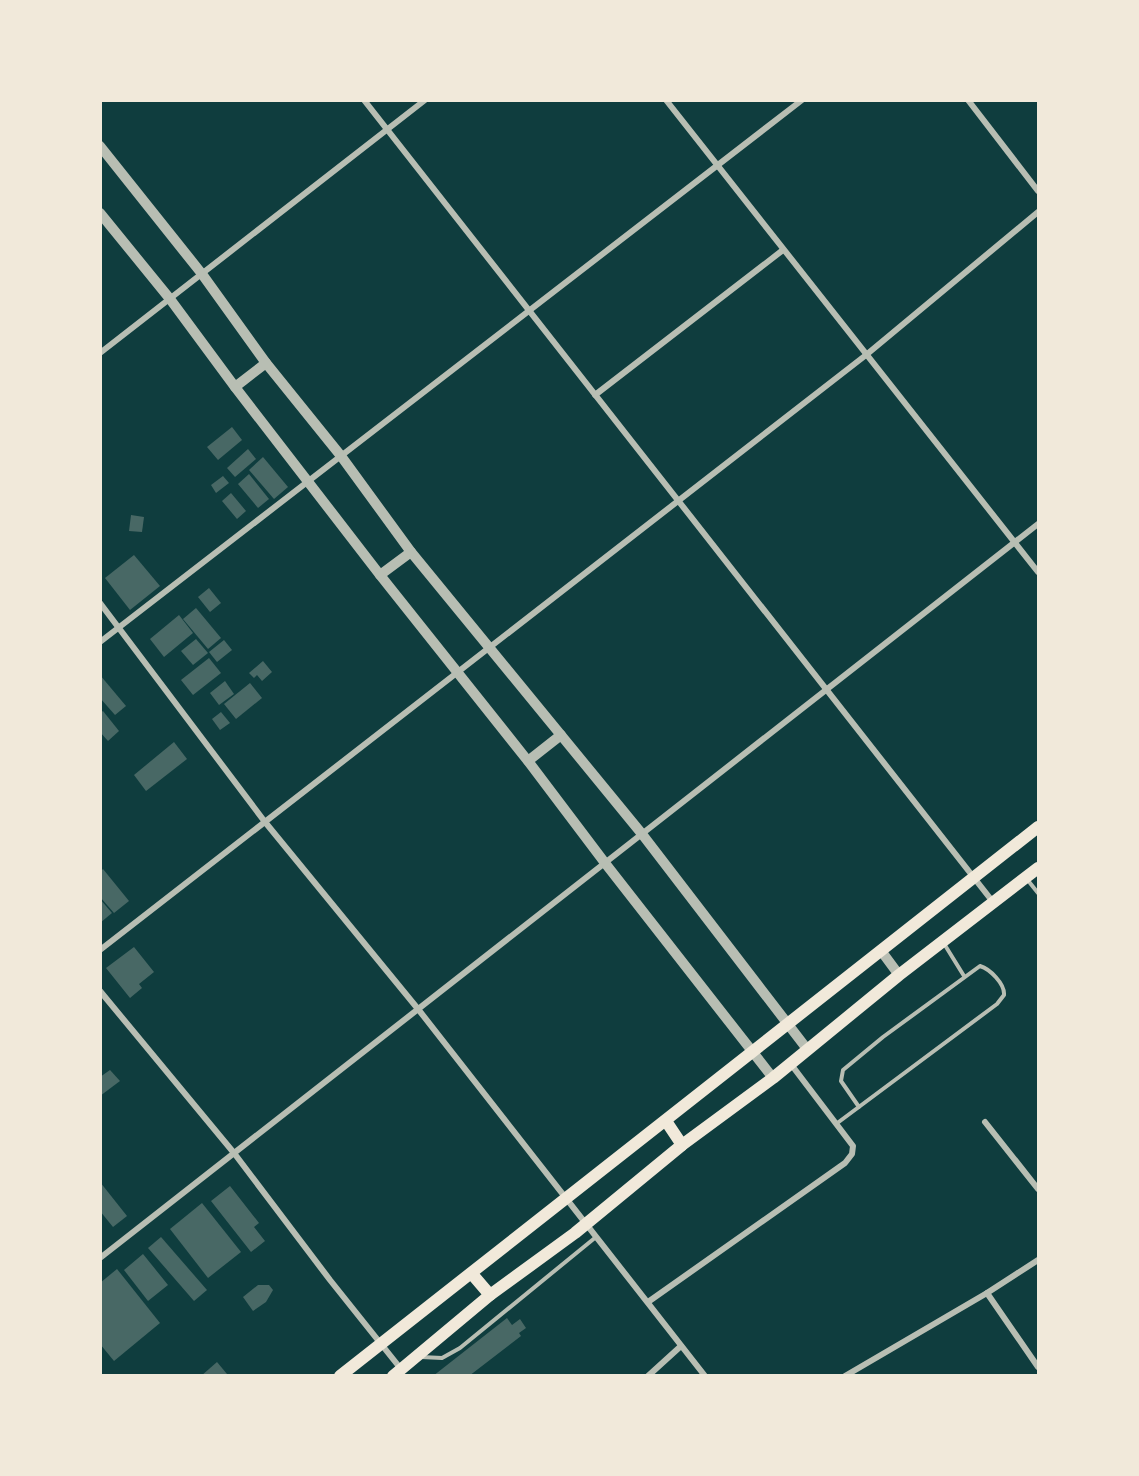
<svg xmlns="http://www.w3.org/2000/svg" width="1139" height="1476" viewBox="0 0 1139 1476" font-family="'Source Sans 3',sans-serif">
<style>
.building{fill:#486865}
.lines{fill:none;stroke-linecap:round;stroke-linejoin:round}
.service{stroke:#b8beb3;stroke-width:4}
.minor{stroke:#b8beb3;stroke-width:6}
.tertiary{stroke:#b8beb3;stroke-width:10}
.secondary{stroke:#f1e9da;stroke-width:12}
</style>
<rect width="100%" height="100%" fill="#0f3d3e"/>
<!-- building -->
<g class="building">
<polygon points="232,427 242,440 218,460 207,447"/>
<polygon points="248,449 256,459 235,477 227,468"/>
<polygon points="263,457 288,487 274,499 249,470"/>
<polygon points="249,474 269,499 258,508 238,484"/>
<polygon points="223,476 229,483 216,493 211,485"/>
<polygon points="231,493 246,511 237,519 222,501"/>
<polygon points="131,515 144,517 142,532 129,531"/>
<polygon points="134,555 160,586 130,610 105,578"/>
<polygon points="209,588 221,603 210,612 198,597"/>
<polygon points="196,608 221,638 208,649 183,619"/>
<polygon points="179,615 193,633 164,657 150,639"/>
<polygon points="196,639 208,653 193,665 181,651"/>
<polygon points="224,640 232,650 217,662 209,652"/>
<polygon points="209,658 221,673 193,695 181,680"/>
<polygon points="263,661 272,672 262,681 257,675 254,678 249,673"/>
<polygon points="100,675 126,706 115,715 100,698"/>
<polygon points="225,681 234,694 219,705 210,693"/>
<polygon points="250,683 262,698 236,719 224,704"/>
<polygon points="103,711 119,731 108,741 100,732 100,713"/>
<polygon points="221,712 230,723 220,730 212,719"/>
<polygon points="174,742 187,759 146,791 134,775"/>
<polygon points="103,869 129,901 114,913 100,897 100,872"/>
<polygon points="100,899 112,913 100,923"/>
<polygon points="134,947 154,972 139,984 142,988 130,998 106,968"/>
<polygon points="110,1070 120,1081 100,1096 100,1077"/>
<polygon points="100,1182 127,1216 113,1227 100,1211"/>
<polygon points="230,1186 259,1223 254,1227 265,1241 251,1252 211,1201"/>
<polygon points="202,1203 241,1252 208,1278 170,1229"/>
<polygon points="161,1237 207,1290 194,1301 148,1248"/>
<polygon points="143,1254 168,1285 148,1301 124,1270"/>
<polygon points="117,1269 160,1323 114,1361 100,1344 100,1283"/>
<polygon points="258,1285 269,1285 273,1290 266,1302 253,1311 243,1297"/>
<polygon points="507,1318 512,1325 520,1319 526,1328 519,1333 521,1336 469,1376 433,1376"/>
<polygon points="217,1362 227,1374 225,1376 201,1376"/>
</g>
<g class="lines">
<!-- service -->
<g class="service">
<polyline points="1026,878 1038,893"/>
<polyline points="943,942 964,976"/>
<path d="M836,1124l161,-120 7,-9c1,-11 -14,-26 -24,-29l-97,71 -40,33 -2,11 18,26"/>
<polyline points="421,1357 442,1358 460,1348 596,1237"/>
</g>
<!-- minor -->
<g class="minor">
<polyline points="364,100 993,902"/>
<polyline points="666,100 1038,572"/>
<polyline points="968,100 1038,191"/>
<polyline points="100,353 425,100"/>
<polyline points="595,395 783,250"/>
<polyline points="100,603 265,822 418,1009 705,1376"/>
<polyline points="100,642 802,100"/>
<polyline points="100,950 866,355 1038,212"/>
<polyline points="100,991 234,1153 330,1280 401,1369"/>
<polyline points="985,1122 1038,1189"/>
<polyline points="100,1258 1038,524"/>
<polyline points="987,1293 1038,1367"/>
<polyline points="648,1302 845,1163 852,1154 853,1146 790,1063"/>
<polyline points="648,1376 681,1346"/>
<polyline points="845,1376 987,1293 1038,1260"/>
</g>
<!-- tertiary -->
<g class="tertiary">
<polyline points="100,146 202,274 266,363 341,456 411,552 642,834 807,1049"/>
<polyline points="100,213 170,299 235,387 380,575 528,761 605,863 773,1078"/>
<polyline points="235,387 266,363"/>
<polyline points="380,575 411,552"/>
<polyline points="528,761 561,735"/>
<polyline points="882,952 899,975"/>
</g>
<!-- secondary -->
<g class="secondary">
<polyline points="666,1121 682,1145"/>
<polyline points="472,1274 490,1295"/>
<polyline points="340,1376 1038,827"/>
<polyline points="393,1376 490,1295 575,1233 682,1145 773,1078 899,975 1038,868"/>
</g>
</g>
<!-- border -->
<rect width="1139" height="1476" fill="none" stroke="#f1e9da" stroke-width="204"/>
</svg>
